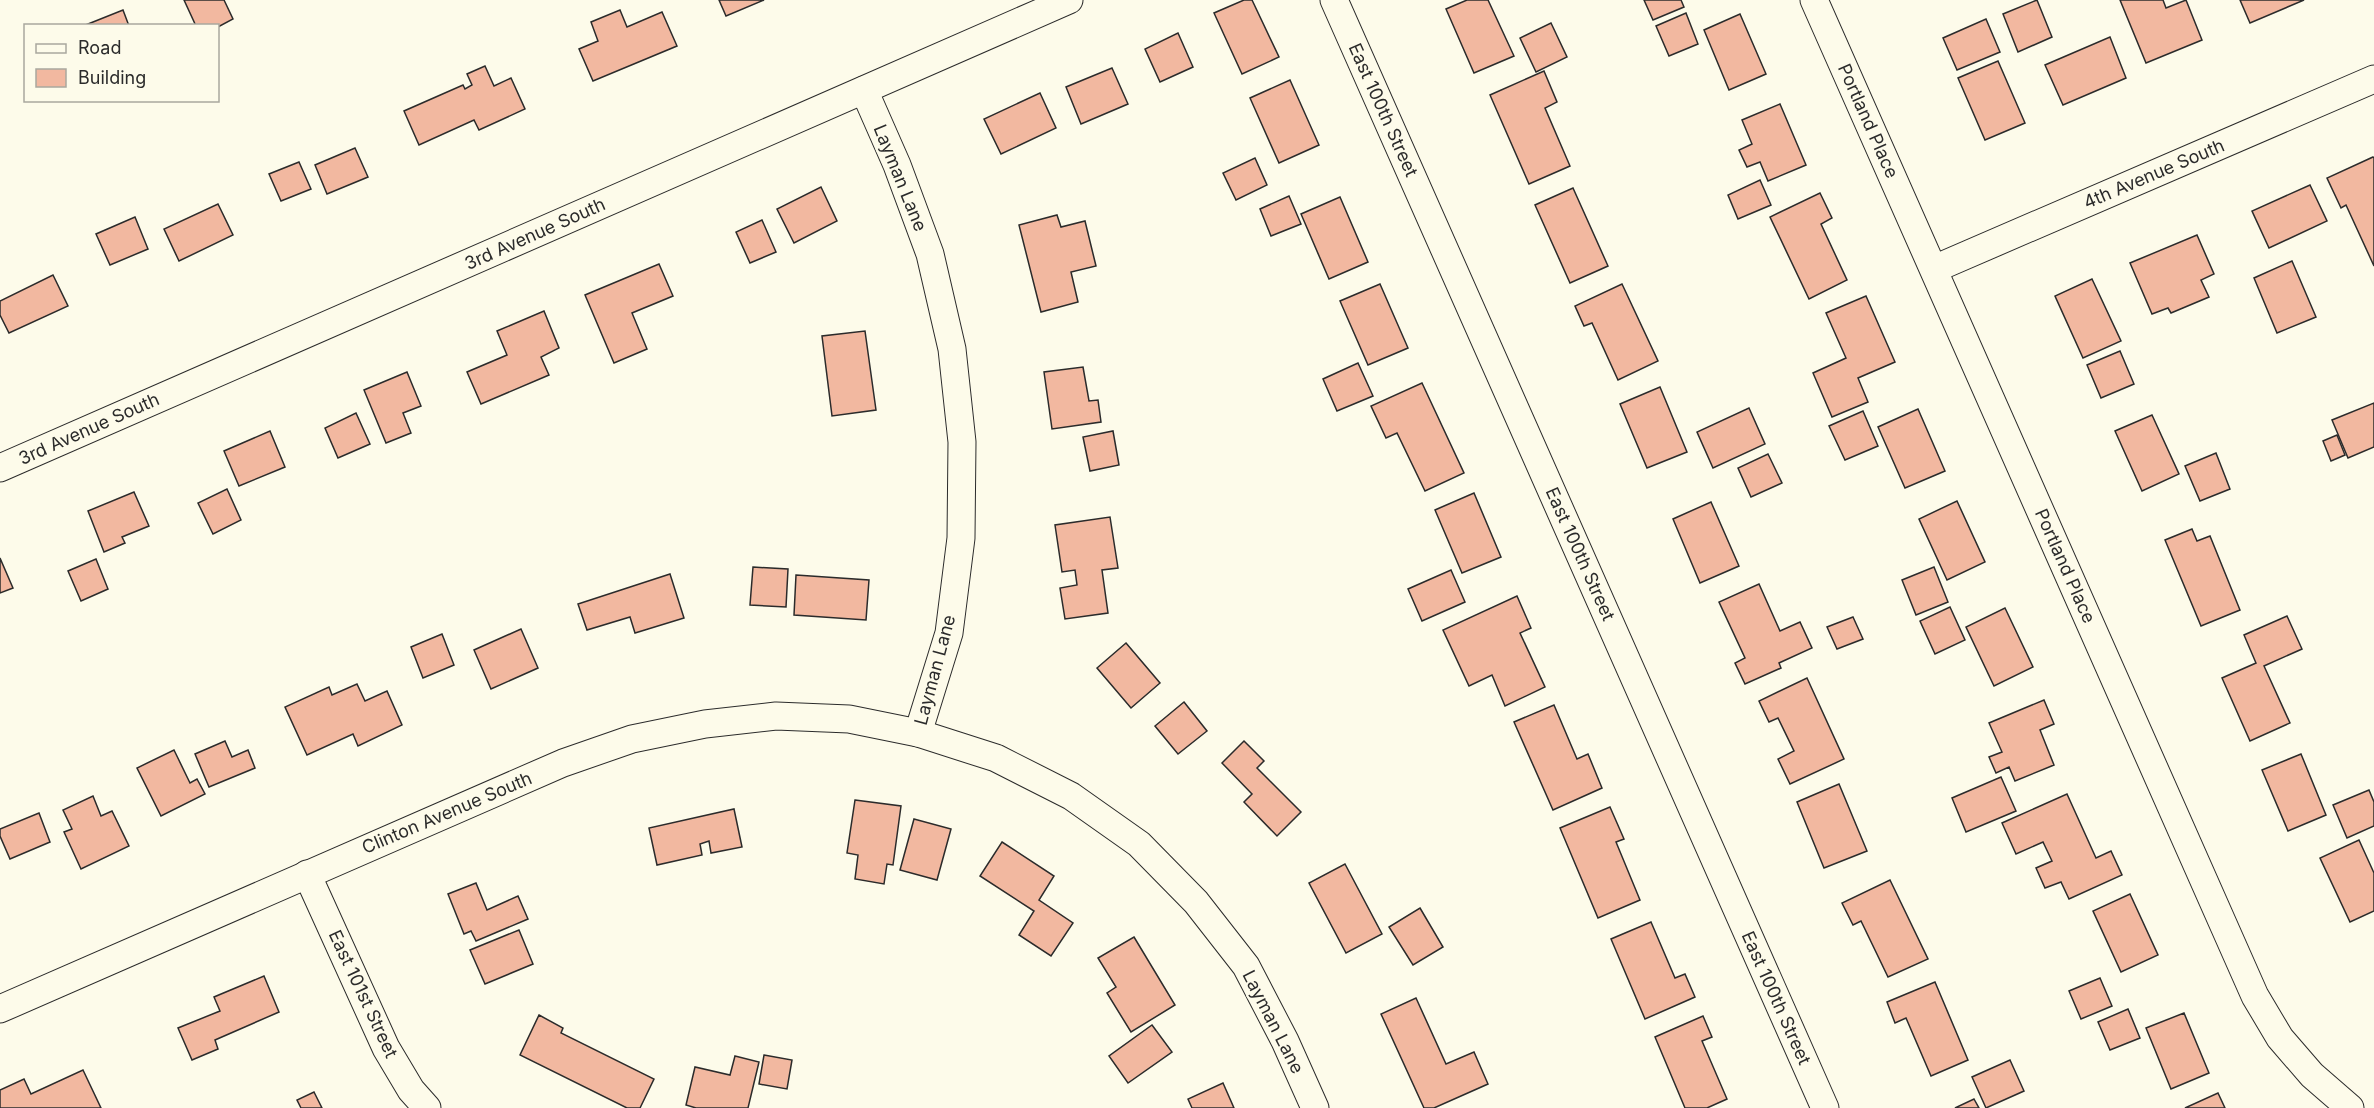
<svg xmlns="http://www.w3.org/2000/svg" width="2374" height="1108" viewBox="0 0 2374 1108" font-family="Inter,sans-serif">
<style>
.building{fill:#f2b8a0;stroke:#2b2b2b;stroke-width:1.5}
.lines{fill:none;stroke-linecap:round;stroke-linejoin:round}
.street-casing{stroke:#2b2b2b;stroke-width:29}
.street{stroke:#fdfbea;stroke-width:27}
.labels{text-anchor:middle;stroke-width:4.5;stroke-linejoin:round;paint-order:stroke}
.street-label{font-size:18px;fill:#2b2b2b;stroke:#fdfbea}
</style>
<rect width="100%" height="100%" fill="#fdfbea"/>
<!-- building -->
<g class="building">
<polygon points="184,0 224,0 233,19 218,27 196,26"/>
<polygon points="719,0 764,0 726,16"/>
<polygon points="1244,0 1252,0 1279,57 1242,74 1214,13"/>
<polygon points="1467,0 1488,0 1514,56 1474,73 1446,9"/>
<polygon points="1644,0 1681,0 1684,7 1653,20"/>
<polygon points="2037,0 2052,37 2018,52 2003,14"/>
<polygon points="2120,0 2163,0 2166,8 2186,0 2202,40 2146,63"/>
<polygon points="2240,0 2304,0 2250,23"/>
<polygon points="123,10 129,26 83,26"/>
<polygon points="620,10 627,27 662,12 677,46 593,81 579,49 598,41 591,22"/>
<polygon points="1686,13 1698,44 1669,56 1656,26"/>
<polygon points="1740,14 1766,74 1729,90 1704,30"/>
<polygon points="1986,19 2000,52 1957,70 1943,38"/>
<polygon points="1551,23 1567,57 1536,72 1520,38"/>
<polygon points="1178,33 1193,67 1160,82 1145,49"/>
<polygon points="2110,37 2126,78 2063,105 2045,65"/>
<polygon points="1998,61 2025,123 1985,140 1958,78"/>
<polygon points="485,66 494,86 511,78 525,109 479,130 474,120 419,145 404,111 463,85 465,89 472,85 467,74"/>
<polygon points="1112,68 1128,104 1081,124 1066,87"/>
<polygon points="1544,71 1557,102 1545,108 1570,166 1529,184 1490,95"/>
<polygon points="1290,80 1319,145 1279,163 1250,98"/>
<polygon points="1040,93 1056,128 1001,154 984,119"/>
<polygon points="1780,104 1806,165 1768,181 1760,162 1747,167 1739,150 1752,144 1742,120"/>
<polygon points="355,148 368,177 327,194 315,165"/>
<polygon points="2373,157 2374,158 2374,266 2346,205 2341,208 2327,178"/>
<polygon points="1255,158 1267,185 1236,200 1223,173"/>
<polygon points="299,162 311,189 281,201 269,174"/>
<polygon points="1760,180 1771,205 1738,219 1728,195"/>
<polygon points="2310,185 2327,221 2269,248 2252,211"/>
<polygon points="821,187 837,221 794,243 777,209"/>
<polygon points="1573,188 1608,266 1570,283 1535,205"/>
<polygon points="1820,193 1832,218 1821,224 1847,280 1809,299 1770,217"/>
<polygon points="1289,196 1301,224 1271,236 1260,209"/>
<polygon points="1340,197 1368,262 1329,279 1301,214"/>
<polygon points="218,204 233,235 179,261 164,229"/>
<polygon points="1057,215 1061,227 1085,221 1096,266 1071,272 1078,302 1041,312 1019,225"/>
<polygon points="135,217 148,249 110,265 96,234"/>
<polygon points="762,220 776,252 750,263 736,232"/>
<polygon points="2197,235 2214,274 2201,280 2209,297 2171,313 2168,308 2152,314 2130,263"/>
<polygon points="2292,261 2316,317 2277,333 2254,278"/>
<polygon points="659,264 673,296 632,313 647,349 614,363 585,295"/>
<polygon points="53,275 68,306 9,333 0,315 0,301"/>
<polygon points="2092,279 2121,341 2083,358 2055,296"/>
<polygon points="1380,284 1408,348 1368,365 1340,301"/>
<polygon points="1622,284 1658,361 1618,380 1592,323 1584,326 1575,306"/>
<polygon points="1866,296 1895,362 1858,378 1868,402 1832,417 1813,373 1846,358 1826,313"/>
<polygon points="544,311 559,348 541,357 549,375 481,404 467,372 507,355 497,331"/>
<polygon points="865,331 876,410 832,416 822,336"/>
<polygon points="2120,351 2134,384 2101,398 2087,365"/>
<polygon points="1358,363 1373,396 1337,411 1323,379"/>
<polygon points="1083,367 1089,401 1098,400 1101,422 1052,429 1044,372"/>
<polygon points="407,372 421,406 403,413 411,433 386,443 364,390"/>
<polygon points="1422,383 1464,473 1425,491 1397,433 1386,438 1371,406"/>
<polygon points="1660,387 1687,452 1647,468 1620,404"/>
<polygon points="2374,403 2374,447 2348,458 2332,420"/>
<polygon points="1749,408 1765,444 1713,468 1697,432"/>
<polygon points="1918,409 1945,471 1905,488 1878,427"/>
<polygon points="1863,411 1878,446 1845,460 1829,426"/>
<polygon points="356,413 370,444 338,458 325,428"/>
<polygon points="2152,415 2179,474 2142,491 2115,431"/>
<polygon points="270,431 285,467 239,486 224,451"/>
<polygon points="1113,431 1119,465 1090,471 1083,437"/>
<polygon points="2337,435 2345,455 2331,461 2323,441"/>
<polygon points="2216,453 2230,489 2200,501 2185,466"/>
<polygon points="1768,454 1782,483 1751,497 1738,468"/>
<polygon points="227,489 241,520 213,534 198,503"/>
<polygon points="134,492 149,526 122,537 125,543 104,552 88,511"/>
<polygon points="1474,493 1501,557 1462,573 1435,510"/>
<polygon points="1957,501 1985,562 1947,580 1919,519"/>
<polygon points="1711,502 1739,566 1700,583 1673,519"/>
<polygon points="1110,517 1118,568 1102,570 1108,613 1065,619 1060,588 1077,585 1075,570 1062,572 1055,525"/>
<polygon points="2192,529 2197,541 2210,536 2240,610 2201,626 2165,540"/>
<polygon points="0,558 13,588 0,593"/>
<polygon points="96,559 108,589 81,601 68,571"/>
<polygon points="753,567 788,569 786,607 750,605"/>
<polygon points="1934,567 1948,602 1916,615 1902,580"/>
<polygon points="1451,570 1465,602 1422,621 1408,589"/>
<polygon points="670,574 684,618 635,633 630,617 587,630 578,604"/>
<polygon points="796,575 869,580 866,620 794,615"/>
<polygon points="1759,584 1780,631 1800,622 1812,648 1779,663 1781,668 1745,684 1735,663 1745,658 1719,602"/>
<polygon points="1517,596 1531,628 1520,633 1545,687 1505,706 1492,675 1469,686 1443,630"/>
<polygon points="1950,607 1965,640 1935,654 1920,621"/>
<polygon points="2005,608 2033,667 1994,686 1966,627"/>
<polygon points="2287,616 2302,649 2264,666 2290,723 2250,741 2222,678 2256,663 2244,635"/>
<polygon points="1853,617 1863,639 1837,649 1827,627"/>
<polygon points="521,629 538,668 491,689 474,650"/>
<polygon points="442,634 454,665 423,678 411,647"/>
<polygon points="1126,643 1160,683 1131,708 1097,668"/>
<polygon points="1807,678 1844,759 1790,784 1778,759 1794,751 1778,718 1769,722 1759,701"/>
<polygon points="357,684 365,701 387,691 402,725 358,746 353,734 307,755 285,707 329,687 332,695"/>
<polygon points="2044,700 2054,724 2040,730 2054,765 2015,781 2009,767 1996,773 1989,757 2002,752 1989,723"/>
<polygon points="1184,702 1207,731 1178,754 1155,726"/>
<polygon points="1554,705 1577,759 1588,754 1602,788 1553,810 1514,722"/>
<polygon points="225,741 232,757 248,750 255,768 209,787 195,754"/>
<polygon points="1244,741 1264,761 1257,768 1301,812 1277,836 1244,802 1252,794 1222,763"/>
<polygon points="174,750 190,783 197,779 205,794 161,816 137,768"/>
<polygon points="2301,754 2326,815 2288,831 2262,770"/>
<polygon points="2001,777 2016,811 1966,832 1952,798"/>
<polygon points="1839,784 1867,851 1824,868 1797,802"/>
<polygon points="2369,790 2374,802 2374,826 2347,838 2333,805"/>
<polygon points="2067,794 2096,858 2111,851 2122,875 2069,899 2061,882 2045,888 2036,868 2052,861 2043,842 2016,854 2002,823"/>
<polygon points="93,796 101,816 112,811 129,846 81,869 64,832 72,829 63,810"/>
<polygon points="855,800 901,806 893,865 887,864 884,884 855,879 858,855 847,853"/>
<polygon points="1610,807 1624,839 1616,842 1640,900 1598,918 1560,828"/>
<polygon points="734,809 742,847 711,853 709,841 700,844 702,855 657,865 649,828"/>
<polygon points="39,813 50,842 10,859 0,836 0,829"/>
<polygon points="914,819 951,829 937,880 900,870"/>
<polygon points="2359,840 2374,873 2374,911 2350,922 2320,858"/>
<polygon points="1002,842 1054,876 1039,900 1073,923 1051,956 1019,935 1034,911 980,876"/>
<polygon points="1345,864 1382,934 1346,953 1309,883"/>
<polygon points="1890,880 1928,959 1888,977 1861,921 1853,925 1842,903"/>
<polygon points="476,883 487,910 518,896 528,919 476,941 471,931 464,934 448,894"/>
<polygon points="2130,894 2158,955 2121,972 2093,911"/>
<polygon points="1420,908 1443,947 1413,965 1389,927"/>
<polygon points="1651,922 1675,978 1685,974 1695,997 1645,1019 1611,939"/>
<polygon points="519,930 533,964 485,984 470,950"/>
<polygon points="1134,937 1175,1005 1131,1032 1107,993 1116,987 1098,958"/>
<polygon points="264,976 279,1012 215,1040 218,1049 192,1060 178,1028 220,1011 214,997"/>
<polygon points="2100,978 2112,1006 2081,1019 2069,991"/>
<polygon points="1935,982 1968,1060 1931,1076 1906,1018 1895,1023 1887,1002"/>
<polygon points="1416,998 1446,1064 1474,1052 1488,1084 1434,1108 1424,1108 1381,1014"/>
<polygon points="2128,1009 2140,1038 2110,1050 2098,1022"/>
<polygon points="2184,1013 2209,1073 2171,1089 2146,1028"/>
<polygon points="539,1015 563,1028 561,1033 654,1079 640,1108 627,1108 520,1055"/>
<polygon points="1703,1016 1712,1037 1702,1041 1727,1099 1707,1108 1685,1108 1655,1037"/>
<polygon points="1152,1025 1172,1052 1128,1083 1109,1056"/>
<polygon points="764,1055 792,1060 787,1089 759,1084"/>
<polygon points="735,1056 759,1062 748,1108 696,1108 686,1105 695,1067 730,1075"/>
<polygon points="2010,1060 2024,1091 1986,1108 1972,1077"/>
<polygon points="83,1070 101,1108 0,1108 0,1090 24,1079 31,1094"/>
<polygon points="1223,1083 1234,1108 1192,1108 1188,1099"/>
<polygon points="314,1092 322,1108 301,1108 297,1100"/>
<polygon points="2218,1093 2225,1108 2185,1108"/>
<polygon points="1974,1099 1979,1108 1955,1108"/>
</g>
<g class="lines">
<!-- street casing -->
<g class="street-casing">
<g id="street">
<polyline points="1334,0 1825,1108"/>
<polyline points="1814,0 2255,996 2280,1038 2312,1075 2350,1108"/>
<polyline points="864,90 897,165 930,254 952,349 962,442 961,538 949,633 918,733"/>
<polyline points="1934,269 2374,79"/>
<polyline points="0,468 1069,0"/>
<polyline points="307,874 386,1048 411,1090 427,1108"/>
<polyline points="0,1009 563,763 632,739 705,724 776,716 849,719 918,733 996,758 1071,796 1139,844 1196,902 1246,966 1285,1041 1315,1108"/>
</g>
</g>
<!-- street -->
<use href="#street" class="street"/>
</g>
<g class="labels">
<!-- street labels -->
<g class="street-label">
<text transform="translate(1383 110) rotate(66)" y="6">East 100th Street</text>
<text transform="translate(1868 121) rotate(66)" y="6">Portland Place</text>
<text transform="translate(2154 174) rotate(-23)" y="6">4th Avenue South</text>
<text transform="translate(900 178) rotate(68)" y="6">Layman Lane</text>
<text transform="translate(535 234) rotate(-24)" y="6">3rd Avenue South</text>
<text transform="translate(89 429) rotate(-24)" y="6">3rd Avenue South</text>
<text transform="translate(1580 554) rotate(66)" y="6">East 100th Street</text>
<text transform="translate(2065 566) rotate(66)" y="6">Portland Place</text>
<text transform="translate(935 670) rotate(-75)" y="6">Layman Lane</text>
<text transform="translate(447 813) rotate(-23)" y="6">Clinton Avenue South</text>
<text transform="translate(363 994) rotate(65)" y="6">East 101st Street</text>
<text transform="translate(1776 998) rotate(66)" y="6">East 100th Street</text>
<text transform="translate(1273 1022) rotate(63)" y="6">Layman Lane</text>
</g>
</g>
<!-- legend -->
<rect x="24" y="24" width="195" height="78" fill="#fdfbea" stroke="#a9a89e" stroke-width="1.5"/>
<rect x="36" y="44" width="30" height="9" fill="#fdfbea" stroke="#a9a89e" stroke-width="1.5"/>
<text x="78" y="54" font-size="18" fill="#2b2b2b">Road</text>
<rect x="36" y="69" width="30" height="18" fill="#f2b8a0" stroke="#a9a89e" stroke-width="1.5"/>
<text x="78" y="84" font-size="18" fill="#2b2b2b">Building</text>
</svg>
